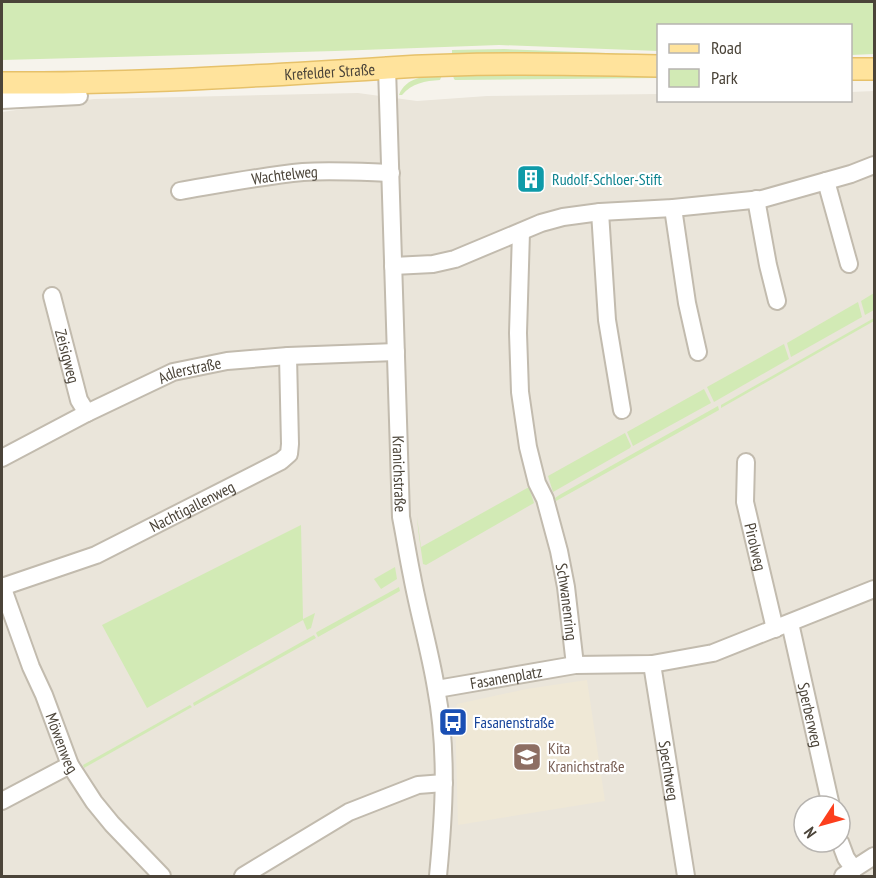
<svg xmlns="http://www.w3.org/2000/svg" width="876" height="878" viewBox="0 0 876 878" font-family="'PT Sans Narrow',sans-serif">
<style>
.residential{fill:#eae5da;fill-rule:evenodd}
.education{fill:#efe8d6}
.green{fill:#d2eab5}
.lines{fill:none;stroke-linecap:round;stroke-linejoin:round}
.minor-casing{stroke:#c2bbae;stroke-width:20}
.major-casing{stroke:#e6c16a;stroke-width:24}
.minor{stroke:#fff;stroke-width:16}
.major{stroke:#ffe39c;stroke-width:21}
.labels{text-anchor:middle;stroke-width:4.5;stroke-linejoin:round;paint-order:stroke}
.street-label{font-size:16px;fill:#4b4439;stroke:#fff}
.culture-label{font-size:16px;fill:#0d838f;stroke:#fff;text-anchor:start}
.transit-label{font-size:16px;fill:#164399;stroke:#fff;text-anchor:start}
.education-label{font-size:16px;fill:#785e54;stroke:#fff;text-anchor:start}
</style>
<rect width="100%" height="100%" fill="#f6f3ec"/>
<!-- residential -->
<path class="residential" d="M874,91v785h-872v-764l92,-13 264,-6 59,8 70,-5 171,-2v6h192l1,-8zM804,806h36v36h-36z"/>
<!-- education -->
<polygon class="education" points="587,680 605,801 458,825 455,713 457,704 526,689"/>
<!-- green -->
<g class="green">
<polygon points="2,2 874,2 874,54 851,55 850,26 658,26 658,51 499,45 335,51 2,60"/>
<polygon points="504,49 658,55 658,59 452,54 452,50"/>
<polygon points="601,73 658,74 658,78 455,80 454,79 453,76"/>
<path d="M442,75l-2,5c-15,1 -28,3 -38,15h-3c7,-18 26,-19 43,-20z"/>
<polygon points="874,293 874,310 865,315 861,301"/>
<polygon points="858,302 862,317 791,357 787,343"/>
<polygon points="874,318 874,321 721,408 721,405"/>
<polygon points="784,344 789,359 714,402 707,387"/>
<polygon points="704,389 711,403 633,446 627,432"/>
<polygon points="718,406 719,410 556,501 555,498 561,494"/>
<polygon points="625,433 631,446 630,448 553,492 548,476"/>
<path d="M529,487l5,16 -108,62 -3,-1c-2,-15 -5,-31 -6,-47l4,30z"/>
<polygon points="301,525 303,619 315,613 311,628 307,630 303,620 147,708 102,625"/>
<polygon points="395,567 397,579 381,589 374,579"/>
<polygon points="399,587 400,591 318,637 316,633 317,632"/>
<polygon points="314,635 316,638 194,706 193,703"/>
<polygon points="190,705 192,707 84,768 83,765"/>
</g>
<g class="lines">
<!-- minor casing -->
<g class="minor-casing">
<g id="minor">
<path id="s1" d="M387,68l14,449c4,20 7,40 11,59 7,38 18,75 24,112 12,63 8,126 2,188"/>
<polyline points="2,100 79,96"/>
<polyline points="826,181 849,264"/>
<path id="s2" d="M180,191c41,-7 82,-15 123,-19 29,-2 59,0 88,1"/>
<polyline points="756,199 768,265 777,301"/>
<polyline points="673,208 687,303 698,352"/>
<polyline points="600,212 607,320 622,410"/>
<path id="s3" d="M521,232l-3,101 2,59 8,55 9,36 8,16 14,52 7,36 9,78"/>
<polyline points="393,266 433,264 455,259 541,223 563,217 600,212 673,208 762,199 851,174 874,165"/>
<path id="s4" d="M52,296l27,104 8,13"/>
<path id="s5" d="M2,458l85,-45 86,-41 54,-11 61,-5 108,-4"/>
<path id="s6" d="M746,462l-1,40 30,127"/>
<path id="s7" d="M2,586l29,81 13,28 26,70 24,37 18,22 50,52"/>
<path id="s8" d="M2,587l94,-32 185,-94 8,-7 1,-10 -2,-88"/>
<path id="s9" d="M790,623l41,183"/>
<path id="s10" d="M652,664l34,212"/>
<path id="s11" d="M437,689l138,-24 77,-1 61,-11 161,-64"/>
<polyline points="2,801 70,765"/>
<polyline points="840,842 846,858 854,869"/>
<polyline points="243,876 349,812 418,785 444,783"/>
<polyline points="843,876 874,856"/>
</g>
</g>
<!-- major casing -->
<g class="major-casing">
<g id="major">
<polyline points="850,69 874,69"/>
<path id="s12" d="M2,83c128,1 256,-7 385,-15 90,-6 181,-4 271,-2"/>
</g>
</g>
<!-- minor -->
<use href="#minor" class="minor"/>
<!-- major -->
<use href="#major" class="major"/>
</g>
<!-- icons -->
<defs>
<g id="building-square" transform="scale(1.5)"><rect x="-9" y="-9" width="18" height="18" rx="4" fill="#0f9aa8" stroke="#fff"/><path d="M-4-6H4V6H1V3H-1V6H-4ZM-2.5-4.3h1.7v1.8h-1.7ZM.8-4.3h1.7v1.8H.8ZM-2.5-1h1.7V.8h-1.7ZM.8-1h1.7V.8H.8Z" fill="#fff"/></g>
<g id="bus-square" transform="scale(1.5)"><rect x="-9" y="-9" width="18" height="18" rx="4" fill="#1a4fb4" stroke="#fff"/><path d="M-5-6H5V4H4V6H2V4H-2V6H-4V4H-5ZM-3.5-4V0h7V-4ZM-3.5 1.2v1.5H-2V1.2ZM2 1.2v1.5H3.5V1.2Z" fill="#fff"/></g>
<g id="school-square" transform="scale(1.5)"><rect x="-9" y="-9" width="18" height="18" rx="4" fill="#8d6e63" stroke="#fff"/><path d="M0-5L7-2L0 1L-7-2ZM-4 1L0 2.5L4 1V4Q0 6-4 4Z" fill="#fff"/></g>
</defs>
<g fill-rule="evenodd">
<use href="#building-square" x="531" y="179"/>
<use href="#bus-square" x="453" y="722"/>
<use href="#school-square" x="527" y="757"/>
</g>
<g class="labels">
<!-- street labels -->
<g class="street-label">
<text dy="6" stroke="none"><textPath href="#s12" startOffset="328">Krefelder Straße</textPath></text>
<text dy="6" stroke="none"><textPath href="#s2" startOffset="106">Wachtelweg</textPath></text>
<text dy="6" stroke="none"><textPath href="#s4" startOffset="62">Zeisigweg</textPath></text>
<text dy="6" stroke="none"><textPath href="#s5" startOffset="208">Adlerstraße</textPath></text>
<text dy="6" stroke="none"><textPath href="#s1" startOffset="406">Kranichstraße</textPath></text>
<text dy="6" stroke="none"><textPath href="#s8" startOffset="207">Nachtigallenweg</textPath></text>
<text dy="6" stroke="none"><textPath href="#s6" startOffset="86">Pirolweg</textPath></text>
<text dy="6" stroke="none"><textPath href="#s3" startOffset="376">Schwanenring</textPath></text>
<text dy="6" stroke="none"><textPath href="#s11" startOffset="70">Fasanenplatz</textPath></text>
<text dy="6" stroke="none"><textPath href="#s9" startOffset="94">Sperberweg</textPath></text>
<text dy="6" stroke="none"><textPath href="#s7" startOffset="168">Möwenweg</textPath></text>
<text dy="6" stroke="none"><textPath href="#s10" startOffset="108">Spechtweg</textPath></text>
</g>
<!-- culture labels -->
<g class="culture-label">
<text x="552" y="185">Rudolf-Schloer-Stift</text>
</g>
<!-- transit labels -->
<g class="transit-label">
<text x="474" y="728">Fasanenstraße</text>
</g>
<!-- education labels -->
<g class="education-label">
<text x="548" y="754">Kita<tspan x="548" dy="18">Kranichstraße</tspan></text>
</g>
</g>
<!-- border -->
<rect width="876" height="878" fill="none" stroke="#4b4439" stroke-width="6"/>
<!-- legend -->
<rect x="657" y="24" width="195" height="78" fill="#ffffff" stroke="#b7b4b0" stroke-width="1.5"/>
<rect x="669" y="44" width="30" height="9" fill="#ffe39c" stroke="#b7b4b0" stroke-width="1.5"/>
<text x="711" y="54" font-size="18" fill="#4b4439">Road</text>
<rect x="669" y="69" width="30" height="18" fill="#d2eab5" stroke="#b7b4b0" stroke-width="1.5"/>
<text x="711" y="84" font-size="18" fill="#4b4439">Park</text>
<!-- north arrow -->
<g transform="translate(822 824) rotate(234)"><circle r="28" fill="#ffffff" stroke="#b7b4b0" stroke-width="1.5"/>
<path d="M0-4.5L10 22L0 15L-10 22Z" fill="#fc3f1d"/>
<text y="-9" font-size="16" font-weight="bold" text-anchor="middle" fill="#4b4439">N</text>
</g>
</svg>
